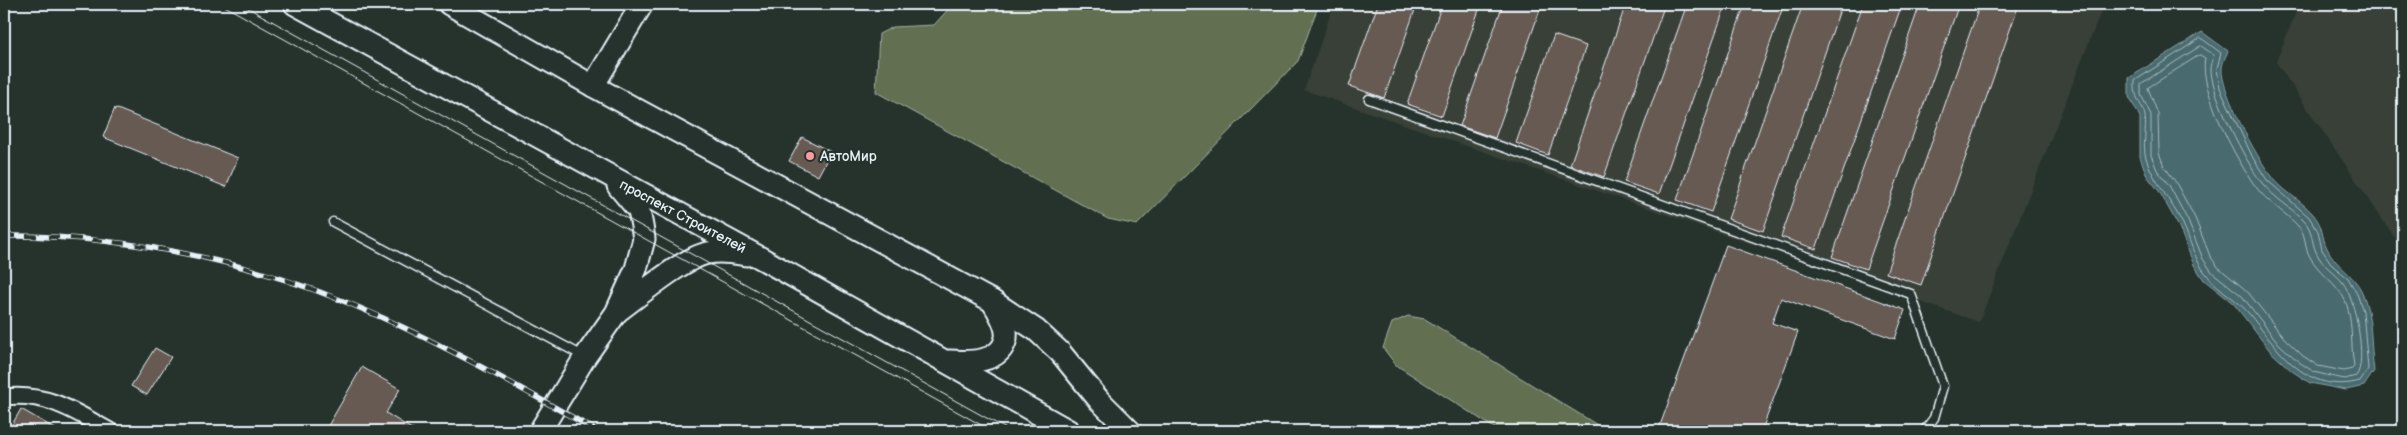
<svg xmlns="http://www.w3.org/2000/svg" width="2407" height="435" viewBox="0 0 2407 435" font-family="'Balsamiq Sans',sans-serif">
<style>
.built{fill:#393f38}
.green{fill:#626f51;stroke:#a5b0a4}
.water{fill:#486b6e;stroke:#88a1a5}
.lines{fill:none;stroke-linecap:round;stroke-linejoin:round}
.shore{stroke:#a8bbc1;stroke-width:1}
.building{fill:#665a52;stroke:#e8f1f8}
.lane-casing{stroke:#e8f1f8;stroke-width:11}
.street-casing{stroke:#e8f1f8;stroke-width:19}
.secondary-casing{stroke:#e8f1f8;stroke-width:25}
.lane{stroke:#26332d;stroke-width:8}
.street{stroke:#26332d;stroke-width:15}
.secondary{stroke:#26332d;stroke-width:21}
.tram{stroke:#e8f1f8;stroke-width:1}
.rail-casing{stroke:#e8f1f8;stroke-width:5.5}
.rail{stroke:#26332d;stroke-width:4;stroke-dasharray:11;stroke-linecap:butt}
.poi-dot{fill:#ff9aa2;stroke:#26332d;stroke-width:2}
.labels{text-anchor:middle;stroke-width:4.5;stroke-linejoin:round;paint-order:stroke}
.poi-label{font-size:14px;fill:#e8f1f8;stroke:#26332d;text-anchor:start}
.street-label{font-size:14px;fill:#e8f1f8;stroke:#26332d}
</style>
<rect width="100%" height="100%" fill="#26332d"/>
<filter id="ink" filterUnits="userSpaceOnUse"><feTurbulence type="fractalNoise" baseFrequency=".02" numOctaves="2"/><feDisplacementMap in="SourceGraphic" scale="10" xChannelSelector="R" yChannelSelector="G"/><feConvolveMatrix kernelMatrix="1 2 1 2 8 2 1 2 1" color-interpolation-filters="sRGB"/></filter>
<g filter="url(#ink)">
<!-- built -->
<g class="built">
<polygon points="1334,4 2104,4 1979,322 1304,90"/>
<polygon points="2299,4 2403,4 2403,250 2276,62"/>
</g>
<!-- green -->
<g class="green">
<polygon points="953,4 1319,4 1298,61 1137,225 1108,219 876,92 879,34 893,27 934,25"/>
<polygon points="1408,316 1425,319 1607,431 1499,431 1396,365 1383,348 1392,323"/>
</g>
<!-- water -->
<path class="water" d="M2202,32l26,19c-2,5 -6,12 -6,18 -2,20 35,90 49,106 11,16 30,25 42,39 11,13 8,22 14,34 8,18 27,26 35,44 11,24 8,53 12,79l-10,15 -18,4 -36,-7 -18,-12 -21,-19 -37,-48 -30,-24 -10,-15 -15,-38 -20,-36 -12,-15 -7,-19v-40l-11,-20v-19z"/>
<g class="lines">
<!-- shore -->
<g class="shore">
<path d="M2201,38l20,15 -4,15 3,20 33,70 14,22 42,37 9,14 4,19 11,16 15,12 9,16 6,17 5,58 -8,12c-53,14 -81,-29 -109,-65 -12,-16 -32,-25 -44,-41 -13,-15 -16,-34 -24,-51 -11,-22 -31,-45 -37,-66 -4,-13 1,-28 -1,-42 -3,-15 -11,-14 -10,-35z"/>
<path d="M2201,46l13,9c-1,5 -3,10 -3,15 0,24 35,93 51,113 12,15 29,24 42,38 9,9 7,20 12,31 6,14 19,20 27,31 12,15 25,79 13,93l-11,3 -15,-3 -16,-4 -15,-10 -20,-18 -37,-48 -30,-24 -9,-13 -15,-38 -19,-36 -12,-15 -6,-15v-40l-10,-20v-11z"/>
<path d="M2200,55l5,3c-7,30 32,104 51,129 11,15 29,25 42,39 9,9 6,21 12,31 9,16 25,25 34,41 10,20 6,46 10,68l-2,3 -8,2 -26,-5 -15,-10 -18,-17 -38,-48 -29,-24 -8,-11 -15,-38 -20,-37 -11,-15 -5,-13 -1,-39 -10,-26z"/>
</g>
</g>
<!-- building -->
<g class="building">
<polygon points="1378,4 1417,4 1384,98 1349,86"/>
<polygon points="1442,4 1481,4 1442,116 1407,104"/>
<polygon points="1503,4 1542,4 1495,138 1460,126"/>
<polygon points="1626,4 1665,4 1604,177 1570,165"/>
<polygon points="1687,4 1726,4 1659,194 1624,182"/>
<polygon points="1745,4 1784,4 1711,212 1677,200"/>
<polygon points="1803,4 1842,4 1763,231 1728,219"/>
<polygon points="1863,4 1902,4 1816,249 1781,237"/>
<polygon points="1920,4 1959,4 1866,269 1832,257"/>
<polygon points="1980,4 2019,4 1921,285 1886,273"/>
<polygon points="1554,35 1586,46 1548,155 1516,143"/>
<polygon points="115,108 238,158 226,187 103,137"/>
<polygon points="802,137 831,152 818,176 789,161"/>
<polygon points="1726,245 1905,310 1895,339 1781,298 1772,323 1798,332 1762,430 1764,431 1658,431"/>
<polygon points="155,348 171,357 147,395 131,386"/>
<polygon points="362,367 400,389 386,413 415,431 325,431"/>
<polygon points="21,409 59,431 12,431 9,430"/>
</g>
<g class="lines">
<!-- lane casing -->
<g class="lane-casing">
<g id="lane">
<polyline points="1369,99 1911,294 1943,386 1934,418 1924,431"/>
<polyline points="333,222 583,356"/>
</g>
</g>
<!-- street casing -->
<g class="street-casing">
<path id="street" d="M4,397c43,-5 70,14 106,34"/>
</g>
<!-- secondary casing -->
<g class="secondary-casing">
<g id="secondary">
<polyline points="295,4 759,257 1069,431"/>
<polyline points="449,4 593,86 992,301 1036,330 1060,352 1099,400 1130,431"/>
<polyline points="593,86 642,4"/>
<path d="M618,311c22,-16 65,-53 90,-58 13,-3 27,0 39,2"/>
<path d="M949,361c19,1 52,3 57,-23 2,-13 -8,-27 -14,-37"/>
<polyline points="540,431 585,357 616,313 636,269 644,239 642,226 639,211 618,186"/>
</g>
</g>
<!-- lane -->
<use href="#lane" class="lane"/>
<!-- street -->
<use href="#street" class="street"/>
<!-- secondary -->
<use href="#secondary" class="secondary"/>
<!-- tram -->
<g class="tram">
<polyline points="221,4 992,431"/>
<polyline points="241,4 1010,431"/>
</g>
<!-- rail casing -->
<g class="rail-casing">
<path id="rail" d="M4,236c130,-1 261,28 379,82 73,33 144,74 214,113"/>
</g>
<!-- rail -->
<use href="#rail" class="rail"/>
</g>
</g>
<!-- markers -->
<circle class="poi-dot" cx="810" cy="156" r="5"/>
<g class="labels">
<!-- poi labels -->
<g class="poi-label">
<text x="820" y="161">АвтоМир</text>
</g>
<!-- street labels -->
<g class="street-label">
<text transform="translate(683 216) rotate(28)" y="5">проспект Строителей</text>
</g>
</g>
<!-- margin -->
<rect width="2407" height="435" fill="none" stroke="#26332d" stroke-width="20"/>
<rect x="10" y="10" width="2387" height="415" fill="none" stroke="#e8f1f8" stroke-width="2" filter="url(#ink)"/>
</svg>
